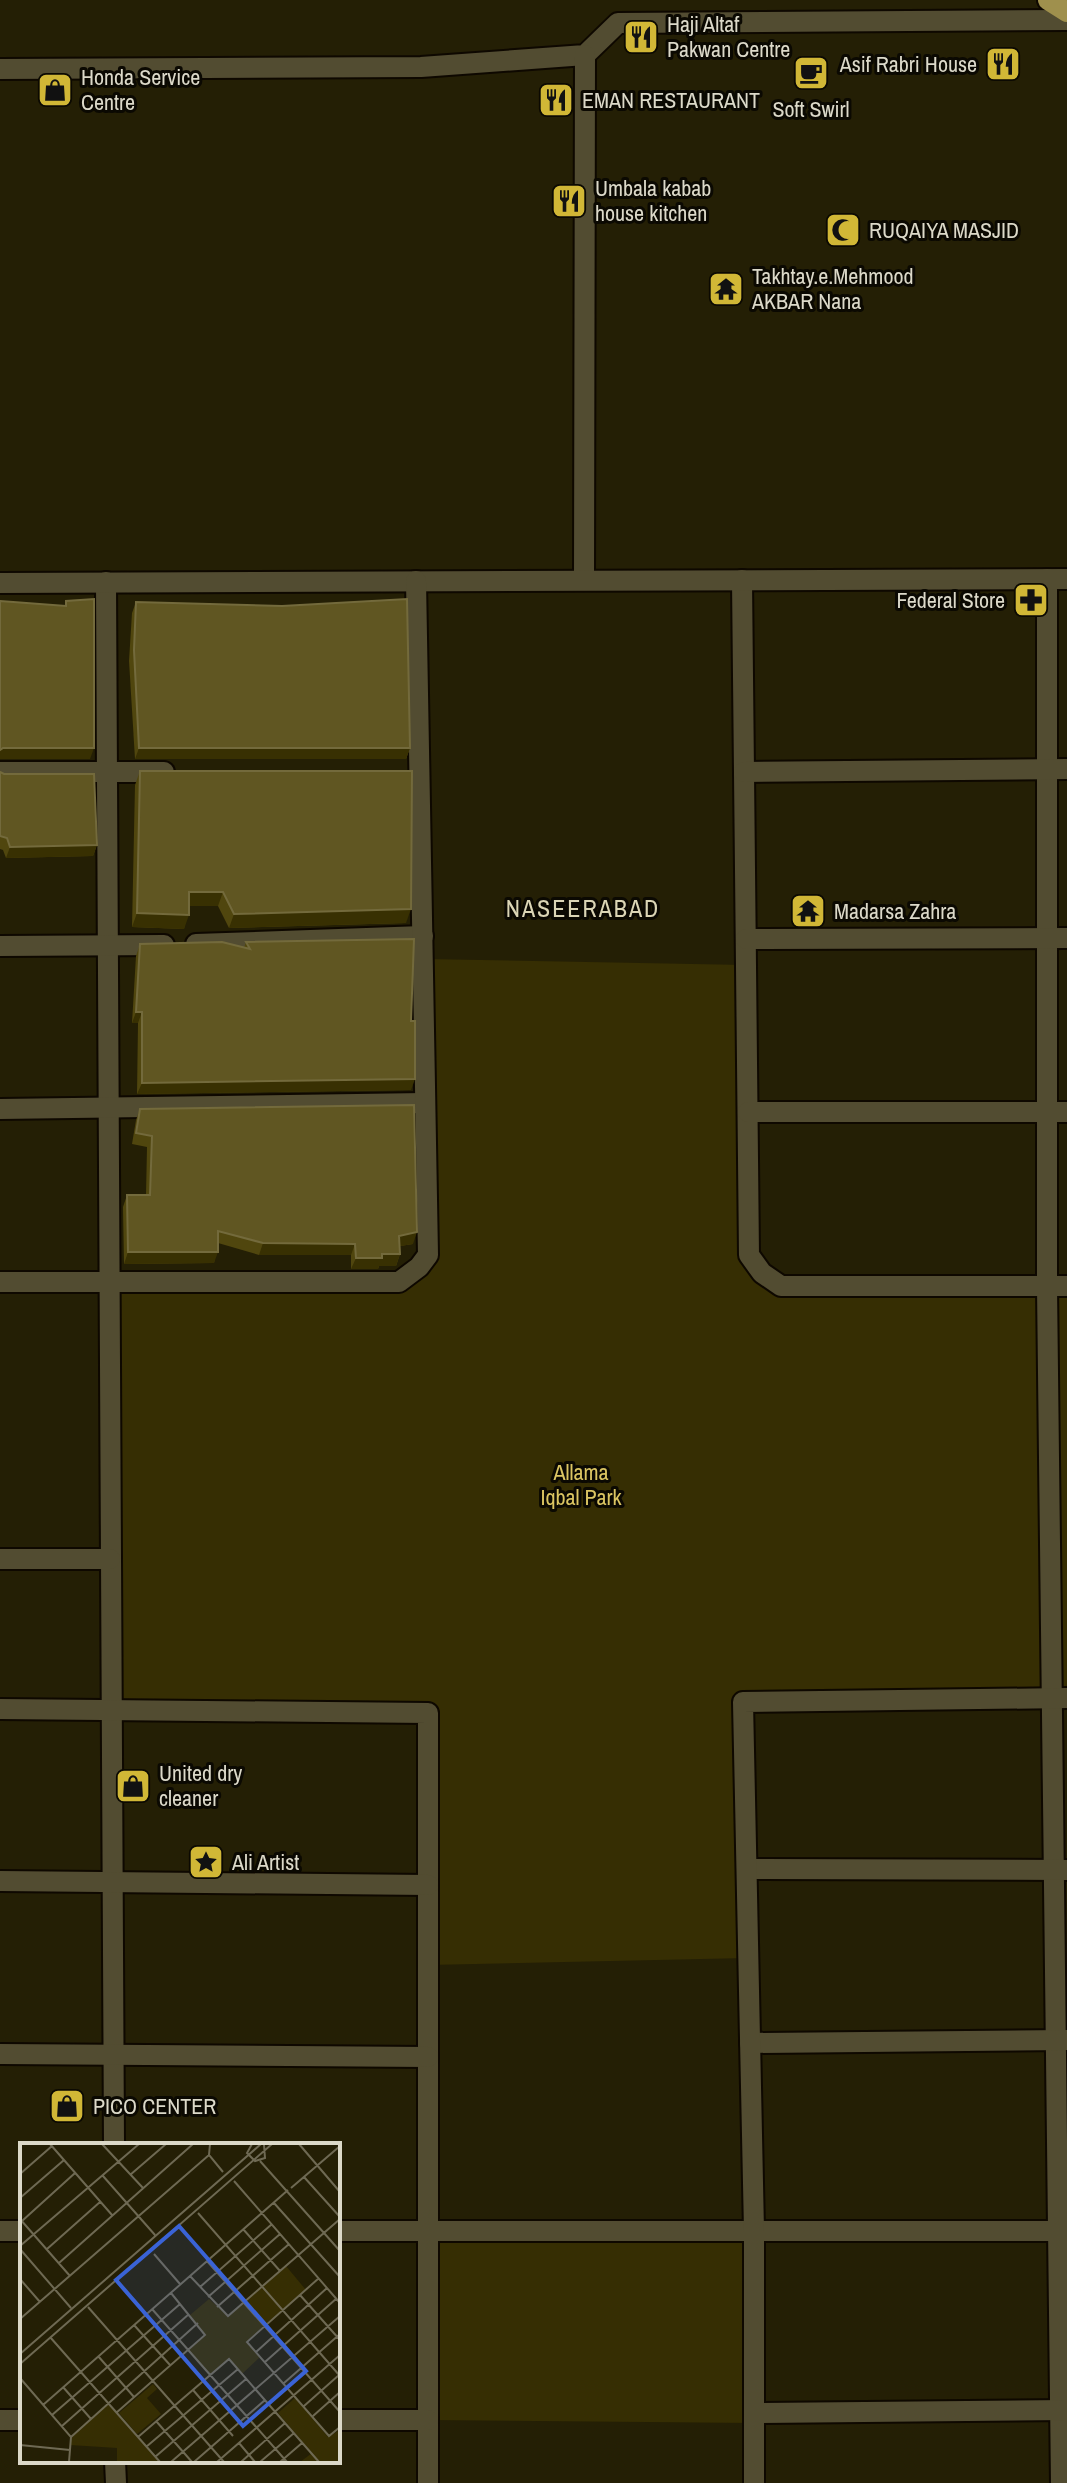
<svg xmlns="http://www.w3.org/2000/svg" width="1067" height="2483" viewBox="0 0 1067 2483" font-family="'Archivo Narrow',sans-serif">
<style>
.green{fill:#362e03}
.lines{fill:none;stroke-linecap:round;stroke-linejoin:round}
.minor-casing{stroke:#0e0800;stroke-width:24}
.major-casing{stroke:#0e0800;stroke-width:24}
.minor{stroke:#524c31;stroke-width:20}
.major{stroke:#9f904d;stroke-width:20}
.wall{fill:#50460e}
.shaded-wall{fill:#383002}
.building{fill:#605622;stroke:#736a3c;stroke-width:2}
.labels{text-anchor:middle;stroke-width:6;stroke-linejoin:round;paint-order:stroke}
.poi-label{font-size:22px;fill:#dcd9c9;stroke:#0b0902;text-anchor:start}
.park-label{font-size:22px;fill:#dbc562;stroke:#0b0902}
.neighbourhood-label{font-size:24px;letter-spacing:2px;fill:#dbd5b5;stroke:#0b0902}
.inset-road{fill:none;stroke:#6e6953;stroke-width:2}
.view{fill:#3a63d6;fill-opacity:0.15;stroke:#3a63d6;stroke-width:4}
.inset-edge{fill:none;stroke:#dcd9c9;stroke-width:4}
</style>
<rect width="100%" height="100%" fill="#241f05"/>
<!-- green -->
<g class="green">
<polygon points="423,959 746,965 749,1255 781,1286 1067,1287 1067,1698 743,1702 748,1958 428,1965 427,1713 112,1710 109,1281 399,1282 419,1267"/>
<polygon points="428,2231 754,2231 754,2423 428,2420"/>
</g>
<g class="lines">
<!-- minor casing -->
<g class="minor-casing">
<g id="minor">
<polyline points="0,69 421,67 585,55 618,23 1067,20"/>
<polyline points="1047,579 1047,1287 1061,2483"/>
<polyline points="584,580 585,55"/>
<polyline points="742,580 749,1255 762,1273 781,1286 1067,1286"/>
<polyline points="106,582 114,2145"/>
<polyline points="0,583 1067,579"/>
<polyline points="0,772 164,772"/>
<polyline points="744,772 1067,769"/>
<polyline points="746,939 1067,938"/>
<polyline points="196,944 423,936"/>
<polyline points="0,946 164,945"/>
<polyline points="0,1109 425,1103"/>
<polyline points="748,1112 1067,1112"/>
<polyline points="0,1282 399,1282 419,1267 428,1255 416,581"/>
<polyline points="0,1559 110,1559"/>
<polyline points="0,1709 428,1713 428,2483"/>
<polyline points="747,1869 1067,1870"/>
<polyline points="0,1881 428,1885"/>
<polyline points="750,2043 1066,2040"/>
<polyline points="0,2054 428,2057"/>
<polyline points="0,2231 22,2231"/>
<polyline points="338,2231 1067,2231"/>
<polyline points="754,2413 1067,2410"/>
<polyline points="0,2420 22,2420"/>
<polyline points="338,2420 428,2420"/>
<polyline points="115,2461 116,2483"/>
<polyline points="754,2483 754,2231 743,1702 1067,1698"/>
</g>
</g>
<!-- major casing -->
<g class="major-casing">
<polyline id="major" points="1048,0 1067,12"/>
</g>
<!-- minor -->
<use href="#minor" class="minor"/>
<!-- major -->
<use href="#major" class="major"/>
</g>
<!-- wall -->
<g class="wall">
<polygon points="136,602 410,748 406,759 135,759 129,661 132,613"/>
<polygon points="140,771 406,923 229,928 218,906 189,906 184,929 132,927 135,785"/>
<polygon points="0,772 97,845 93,856 6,858 3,850 0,849"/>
<polygon points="246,942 411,1021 411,1090 137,1094 138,1023 132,1023 136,956 140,944 244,948"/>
<polygon points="140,1109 413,1244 400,1246 400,1254 396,1266 379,1266 378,1269 351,1269 351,1255 259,1255 218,1243 214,1263 124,1264 123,1207 127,1195 146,1195 147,1147 132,1144 136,1120"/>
</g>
<!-- shaded-wall -->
<g class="shaded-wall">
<polygon points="3,748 94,748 90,759 0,759 0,750"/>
<polygon points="139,748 410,748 406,759 135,759"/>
<polygon points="97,845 93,856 6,858 10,847"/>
<polygon points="189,892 223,892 218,906 184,906"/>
<polygon points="411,909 406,923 229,928 234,914"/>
<polygon points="137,913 189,915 184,929 132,927"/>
<polygon points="136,1012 142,1012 138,1023 132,1023"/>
<polygon points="415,1079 411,1090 137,1094 142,1083"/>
<polygon points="417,1232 413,1244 394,1247 399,1236"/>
<polygon points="263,1243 355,1244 351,1255 259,1255"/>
<polygon points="128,1252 218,1252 214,1263 124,1264"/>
<polygon points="382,1254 400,1254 396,1266 379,1266 378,1269 351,1269 356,1258"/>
</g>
<!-- building -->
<g class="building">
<polygon points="94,599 94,748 3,748 0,750 0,601 66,606 66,601"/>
<polygon points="407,599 410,748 139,748 134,650 136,602 282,606"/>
<polygon points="140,771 412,771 411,909 234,914 223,892 189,892 189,915 137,913"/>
<polygon points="0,772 4,774 94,774 97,845 10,847 7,838 0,836"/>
<polygon points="414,939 411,1021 415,1021 415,1079 142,1083 142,1012 136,1012 140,944 222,942 250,949 246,942"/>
<polygon points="414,1105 417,1232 399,1236 400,1254 382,1254 382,1258 356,1258 355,1244 263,1243 218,1231 218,1252 128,1252 127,1195 150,1195 152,1136 136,1133 140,1109"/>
</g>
<!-- icons -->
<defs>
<g id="restaurant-square" transform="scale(1.8)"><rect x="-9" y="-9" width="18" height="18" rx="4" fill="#d1b736" stroke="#0b0902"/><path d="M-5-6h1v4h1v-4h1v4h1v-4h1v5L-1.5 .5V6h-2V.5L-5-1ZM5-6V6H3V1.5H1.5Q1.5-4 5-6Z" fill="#111"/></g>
<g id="cafe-square" transform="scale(1.8)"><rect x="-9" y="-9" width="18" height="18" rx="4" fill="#d1b736" stroke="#0b0902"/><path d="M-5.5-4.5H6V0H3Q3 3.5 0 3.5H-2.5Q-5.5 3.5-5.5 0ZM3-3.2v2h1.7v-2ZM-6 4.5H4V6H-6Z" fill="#111"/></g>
<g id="shop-square" transform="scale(1.8)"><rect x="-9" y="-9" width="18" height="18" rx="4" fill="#d1b736" stroke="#0b0902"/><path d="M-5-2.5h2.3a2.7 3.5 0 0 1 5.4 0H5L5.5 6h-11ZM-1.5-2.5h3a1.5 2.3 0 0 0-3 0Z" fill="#111"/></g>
<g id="mosque-square" transform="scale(1.8)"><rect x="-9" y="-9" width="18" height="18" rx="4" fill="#d1b736" stroke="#0b0902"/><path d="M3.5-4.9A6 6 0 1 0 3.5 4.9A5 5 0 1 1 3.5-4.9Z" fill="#111"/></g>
<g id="temple-square" transform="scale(1.8)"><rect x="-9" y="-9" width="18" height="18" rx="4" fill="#d1b736" stroke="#0b0902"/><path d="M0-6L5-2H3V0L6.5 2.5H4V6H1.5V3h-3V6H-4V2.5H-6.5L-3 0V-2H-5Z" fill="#111"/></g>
<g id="pharmacy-square" transform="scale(1.8)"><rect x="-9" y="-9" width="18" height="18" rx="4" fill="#d1b736" stroke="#0b0902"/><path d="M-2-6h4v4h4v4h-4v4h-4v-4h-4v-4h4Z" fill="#111"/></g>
<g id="sight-square" transform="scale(1.8)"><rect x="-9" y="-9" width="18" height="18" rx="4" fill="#d1b736" stroke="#0b0902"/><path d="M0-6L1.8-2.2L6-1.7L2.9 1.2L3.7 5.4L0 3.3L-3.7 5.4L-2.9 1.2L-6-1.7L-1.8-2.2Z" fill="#111"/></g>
</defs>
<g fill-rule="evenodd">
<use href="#restaurant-square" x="641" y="37"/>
<use href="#restaurant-square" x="1003" y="64"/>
<use href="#cafe-square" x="811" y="73"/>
<use href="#shop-square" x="55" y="90"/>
<use href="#restaurant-square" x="556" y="100"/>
<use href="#restaurant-square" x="569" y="201"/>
<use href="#mosque-square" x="843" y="230"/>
<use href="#temple-square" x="726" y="289"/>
<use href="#pharmacy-square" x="1031" y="600"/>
<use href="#temple-square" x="808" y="911"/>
<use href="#shop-square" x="133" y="1786"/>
<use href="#sight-square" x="206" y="1862"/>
<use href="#shop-square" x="67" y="2106"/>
</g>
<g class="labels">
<!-- poi labels -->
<g class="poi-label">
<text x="667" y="32">Haji Altaf<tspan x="667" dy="25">Pakwan Centre</tspan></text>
<text x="977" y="72" text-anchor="end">Asif Rabri House</text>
<text x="81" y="85">Honda Service<tspan x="81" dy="25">Centre</tspan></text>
<text x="582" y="108">EMAN RESTAURANT</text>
<text x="811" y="117" text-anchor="middle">Soft Swirl</text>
<text x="595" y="196">Umbala kabab<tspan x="595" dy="25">house kitchen</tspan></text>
<text x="869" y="238">RUQAIYA MASJID</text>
<text x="752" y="284">Takhtay.e.Mehmood<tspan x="752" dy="25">AKBAR Nana</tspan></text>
<text x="1005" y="608" text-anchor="end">Federal Store</text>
<text x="834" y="919">Madarsa Zahra</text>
<text x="159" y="1781">United dry<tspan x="159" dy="25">cleaner</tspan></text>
<text x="232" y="1870">Ali Artist</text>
<text x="93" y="2114">PICO CENTER</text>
</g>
<!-- park labels -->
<g class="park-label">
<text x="581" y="1480">Allama<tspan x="581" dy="25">Iqbal Park</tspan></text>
</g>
<!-- neighbourhood labels -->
<g class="neighbourhood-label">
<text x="583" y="917">NASEERABAD</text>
</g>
</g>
<!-- overview -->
<g transform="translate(20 2143)">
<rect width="320" height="320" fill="#241f05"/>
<path d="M266,123l20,24 -59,52 13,15 -18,17 -13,-15 -19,16 -22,-25 17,-15 -15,-20 19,-16 19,17zM133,241l4,5 -10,9 14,16 -24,20 -18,-21zM275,255l33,39 12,-7v32h-40l12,-9 -34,-40zM88,260l52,59h-43v-14l-47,-3 1,-8z" fill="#362e03"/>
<path class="inset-road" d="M30,1l62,71M82,1l41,44M190,1l-1,11 14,17M232,1l-5,9 8,8 10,-3 -1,-13M279,1l41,48M240,18l80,90M0,31l32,-28M110,32l36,-31M83,33l52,59M284,34l36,40M214,38l106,122M271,45l49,-42M0,55l44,-38M254,60l66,74M178,70l142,163M0,76l50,57M2,78l53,-48M223,86l37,42M0,103l119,-102M0,106l51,59M27,106l53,-47M134,111l26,30M187,118l133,151M39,120l134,-119M170,133l38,40 112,-97M299,135l-72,64 82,94 11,-9M0,136l20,23M180,144l72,-63M280,152l40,45M188,154l72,-63M68,164l136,155M197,164l72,-63M132,166l135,153M0,176l189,-164M114,182l36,40M30,194l110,125M236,209l71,-64M0,211l241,-210M78,213l36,41M245,219l72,-64M0,221l252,-220M0,235l51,59 -2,25M264,240l56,-49M43,244l28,32M173,247l40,46M23,262l245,-215M284,263l35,-31M96,270l89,-78 -34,-42M32,272l128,-111M293,273l27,-24M136,278l36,41M42,283l127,-112M51,294l127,-114M118,294l91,-78 90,103M219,300l16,19M0,302l50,5M126,304l92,-78M135,314l91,-78M151,319l169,-146M174,319l71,-62M197,319l123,-107M221,319l44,-39M240,319l34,-29M260,319l22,-19"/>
<path class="view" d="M159,83l127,145 -63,55 -127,-146z"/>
<rect width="320" height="320" class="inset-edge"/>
</g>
</svg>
